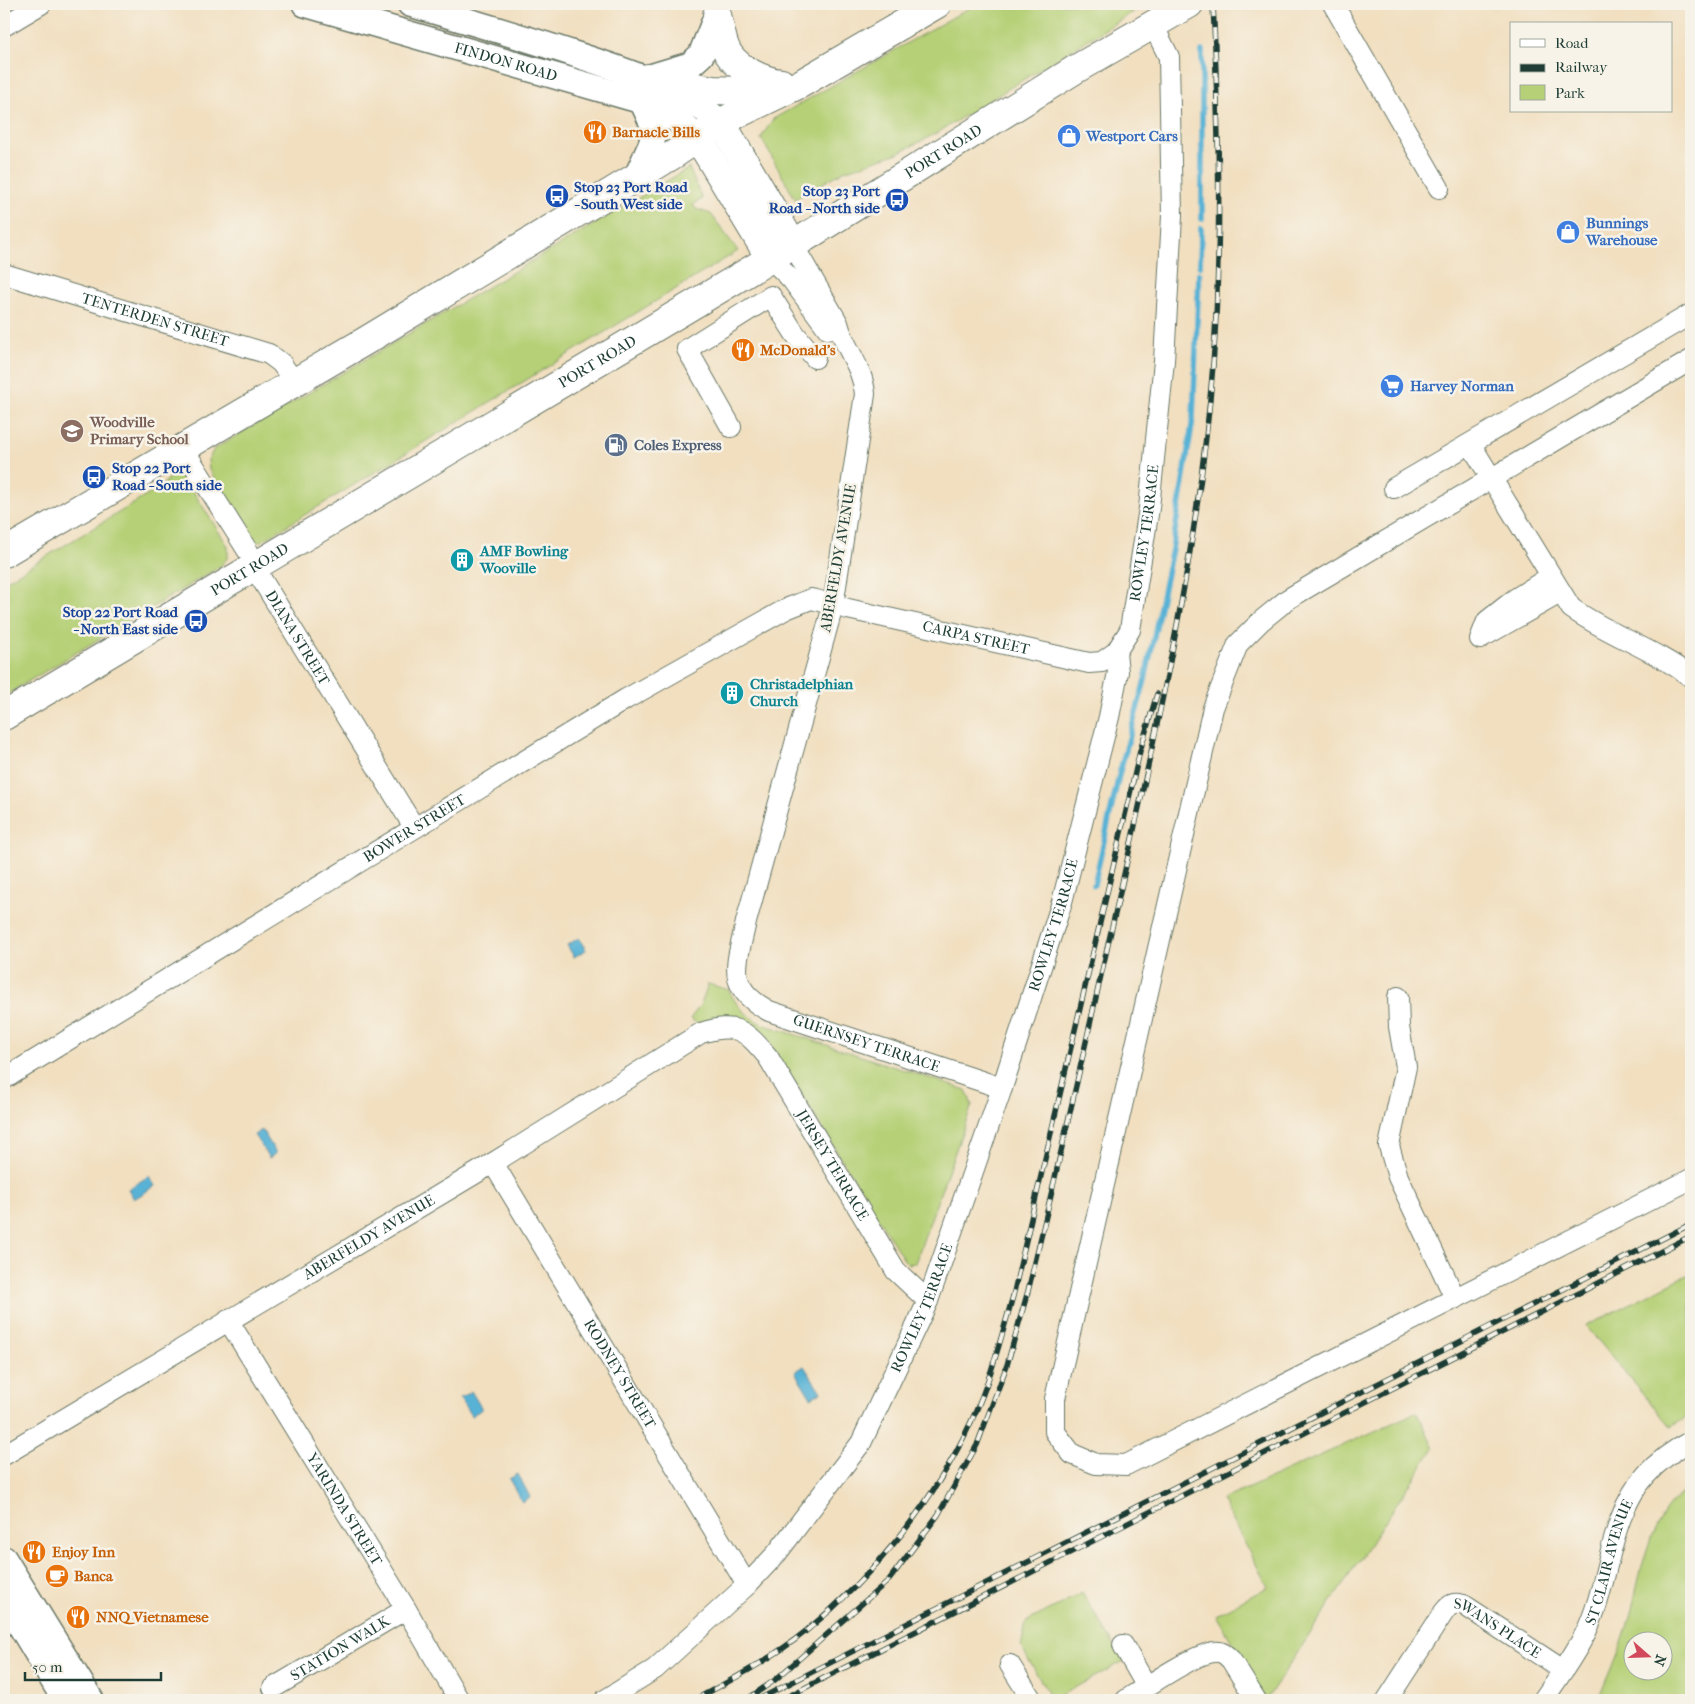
<svg xmlns="http://www.w3.org/2000/svg" width="1695" height="1704" viewBox="0 0 1695 1704" font-family="'IM FELL French Canon',serif">
<style>
.green{fill:#b5d076;stroke:#6a8655;fill-rule:evenodd}
.water{fill:#58b2d5;stroke:#3c7884}
.lines{fill:none;stroke-linecap:round;stroke-linejoin:round}
.stream{stroke:#58b2d5;stroke-width:5.5}
.minor-casing{stroke:#687665;stroke-width:22}
.major-casing{stroke:#687665;stroke-width:28}
.highway-casing{stroke:#687665;stroke-width:30}
.minor{stroke:#fff;stroke-width:20}
.major{stroke:#fff;stroke-width:25}
.highway{stroke:#fff;stroke-width:28}
.rail-casing{stroke:#1f3d34;stroke-width:5.5}
.rail{stroke:#f7f3e8;stroke-width:4;stroke-dasharray:11;stroke-linecap:butt}
.labels{text-anchor:middle;stroke-width:5;stroke-linejoin:round;paint-order:stroke}
.street-label{font-size:15px;fill:#1f3d34;stroke:#f7f3e8}
.food-label{font-size:15px;font-weight:bold;fill:#c56008;stroke:#f7f3e8;text-anchor:start}
.shop-label{font-size:15px;font-weight:bold;fill:#366cbe;stroke:#f7f3e8;text-anchor:start}
.transit-label{font-size:15px;font-weight:bold;fill:#164399;stroke:#f7f3e8;text-anchor:start}
.education-label{font-size:15px;font-weight:bold;fill:#785e54;stroke:#f7f3e8;text-anchor:start}
.service-label{font-size:15px;font-weight:bold;fill:#4e5e75;stroke:#f7f3e8;text-anchor:start}
.culture-label{font-size:15px;font-weight:bold;fill:#0d838f;stroke:#f7f3e8;text-anchor:start}
</style>
<rect width="100%" height="100%" fill="#f7f3e8"/>
<filter id="ink" filterUnits="userSpaceOnUse"><feTurbulence type="fractalNoise" baseFrequency=".02" numOctaves="2"/><feDisplacementMap in="SourceGraphic" scale="10" xChannelSelector="R" yChannelSelector="G"/><feConvolveMatrix kernelMatrix="1 2 1 2 8 2 1 2 1" color-interpolation-filters="sRGB"/></filter>
<filter id="wash" filterUnits="userSpaceOnUse"><feTurbulence type="fractalNoise" baseFrequency=".0096" numOctaves="4" result="noise"/><feDisplacementMap in="SourceGraphic" scale="20" xChannelSelector="R" yChannelSelector="G"/><feGaussianBlur stdDeviation="1.12" result="paint"/><feColorMatrix in="noise" values="0 0 0 0 0 0 0 0 0 0 0 0 0 0 0 0 0 1.4 0 .05"/><feComposite in="paint" operator="in"/></filter>
<g filter="url(#wash)">
<rect width="100%" height="100%" fill="#f1dfc0"/>
<!-- green -->
<g class="green">
<polygon points="976,4 1146,4 937,133 898,153 844,171 795,199 761,138 773,119"/>
<polygon points="689,168 702,199 693,205 696,209 711,214 738,251 262,541 255,542 250,538 209,470 208,460 214,449"/>
<polygon points="171,475 180,475 186,480 228,546 228,557 221,566 4,696 4,582 161,487"/>
<path d="M708,984l21,6c7,16 18,26 33,34l204,66 6,15 -57,158 -7,1 -4,-4 -138,-223c-21,-18 -41,-22 -67,-13l-9,-5 11,-15z"/>
<polygon points="1691,1273 1691,1415 1671,1427 1586,1326"/>
<polygon points="1417,1412 1434,1448 1266,1700 1216,1615 1268,1587 1222,1500"/>
<path d="M1691,1486v214h-92c8,-20 17,-40 24,-60 19,-54 17,-119 68,-154zM1632,1642h30v30h-30z"/>
<polygon points="1082,1593 1124,1661 1052,1700 1021,1647 1026,1622"/>
</g>
<!-- water -->
<g class="water">
<polygon points="579,938 586,950 574,957 567,945"/>
<polygon points="262,1130 276,1153 269,1158 254,1135"/>
<polygon points="149,1176 155,1186 134,1199 128,1189"/>
<polygon points="804,1366 821,1392 811,1398 795,1372"/>
<polygon points="471,1391 482,1409 471,1416 460,1398"/>
<polygon points="518,1474 530,1497 522,1502 509,1479"/>
</g>
<g class="lines">
<!-- stream -->
<g class="stream">
<polyline points="1202,51 1202,219"/>
<polyline points="1200,266 1201,228"/>
<polyline points="1094,885 1120,771 1145,680 1173,544 1193,419 1199,274"/>
</g>
</g>
</g>
<g filter="url(#ink)">
<g class="lines">
<!-- minor casing -->
<g class="minor-casing">
<g id="minor">
<polyline points="1333,4 1439,188"/>
<polyline points="4,26 41,4"/>
<path id="s1" d="M793,245l45,78c6,25 25,44 27,71l-32,212 -87,316c-9,42 -22,65 23,89l233,77"/>
<polyline points="770,258 792,280 828,329"/>
<path id="s2" d="M4,274l265,80 12,9 14,20"/>
<polyline points="1691,360 1288,599 1261,621 1238,644 1213,708 1055,1399 1055,1432 1072,1454 1096,1464 1126,1465 1691,1179"/>
<polyline points="731,427 687,349 771,296 795,334 815,358"/>
<path d="M1471,445l100,163c38,27 83,41 120,69"/>
<path id="s3" d="M183,448l73,116 6,16 152,247"/>
<polyline points="1394,488 1691,314"/>
<polyline points="1486,635 1560,593"/>
<polyline points="1480,639 1487,621 1515,599 1551,576"/>
<polyline points="1398,997 1399,1027 1406,1067 1389,1146 1398,1177 1455,1298"/>
<path id="s4" d="M4,1079l622,-380 160,-90 25,-10 5,1 32,9 241,54 13,-1 14,-10 14,-22 19,-122 15,-147 8,-145 -3,-159 -16,-32"/>
<path id="s5" d="M493,1163l254,422"/>
<path id="s6" d="M228,1320l178,289 53,91"/>
<path id="s7" d="M4,1455l489,-292 208,-130c36,-11 44,-3 67,24l128,214 32,30"/>
<polyline points="1123,1645 1147,1687"/>
<polyline points="1010,1665 1032,1700"/>
<path id="s8" d="M273,1688l133,-79"/>
<path id="s9" d="M605,1700l50,-31 92,-84 30,-32 84,-110 67,-142 74,-213 60,-186 47,-185 9,-45 -2,-20"/>
<path d="M1126,1700c17,-11 71,-48 89,-48 7,-1 11,3 16,8l25,40"/>
<path id="s10" d="M1387,1700l57,-88c6,-8 10,-10 20,-7l99,65"/>
<path id="s11" d="M1543,1700c15,-22 31,-44 43,-68 24,-49 22,-115 60,-157 13,-15 28,-25 45,-34"/>
</g>
</g>
<!-- major casing -->
<g class="major-casing">
<g id="major">
<path id="s12" d="M305,4l337,97 35,19 21,18"/>
<path d="M410,4c55,16 110,32 164,50 53,17 103,33 147,68"/>
<polyline points="647,78 690,65 701,55 717,15"/>
<polyline points="637,176 651,145 655,129 642,101"/>
<polyline points="4,1559 91,1700"/>
<polyline points="4,1598 65,1700"/>
</g>
</g>
<!-- highway casing -->
<g class="highway-casing">
<g id="highway">
<path d="M717,15c3,11 5,28 11,38 10,16 35,28 53,30"/>
<polyline points="647,78 713,90 739,91 776,87"/>
<polyline points="721,122 793,245"/>
<polyline points="698,138 770,258"/>
<polyline points="4,553 367,340 676,153 721,122 800,84 937,4"/>
<path id="s13" d="M4,716l789,-471 283,-176 113,-65"/>
</g>
</g>
<!-- minor -->
<use href="#minor" class="minor"/>
<!-- major -->
<use href="#major" class="major"/>
<!-- highway -->
<use href="#highway" class="highway"/>
<!-- rail casing -->
<g class="rail-casing">
<g id="rail">
<path d="M694,1700c38,-20 79,-42 112,-69 69,-56 128,-129 165,-209 19,-40 30,-84 42,-126l127,-545 17,-57"/>
<path d="M746,1700l29,-20 114,-100 49,-65 39,-70 30,-80 21,-74c32,-130 60,-260 90,-390 40,-177 81,-355 95,-536 9,-120 6,-241 0,-361"/>
<polyline points="757,1700 1691,1224"/>
<polyline points="781,1700 1691,1236"/>
</g>
</g>
<!-- rail -->
<use href="#rail" class="rail"/>
</g>
</g>
<!-- icons -->
<defs>
<g id="restaurant-disc" transform="scale(1.25)"><circle r="9.5" fill="#e8710a" stroke="#f7f3e8"/><path d="M-5-6h1v4h1v-4h1v4h1v-4h1v5L-1.5 .5V6h-2V.5L-5-1ZM5-6V6H3V1.5H1.5Q1.5-4 5-6Z" fill="#fff"/></g>
<g id="shop-disc" transform="scale(1.25)"><circle r="9.5" fill="#3f7fe0" stroke="#f7f3e8"/><path d="M-5-2.5h2.3a2.7 3.5 0 0 1 5.4 0H5L5.5 6h-11ZM-1.5-2.5h3a1.5 2.3 0 0 0-3 0Z" fill="#fff"/></g>
<g id="bus-disc" transform="scale(1.25)"><circle r="9.5" fill="#1a4fb4" stroke="#f7f3e8"/><path d="M-5-6H5V4H4V6H2V4H-2V6H-4V4H-5ZM-3.5-4V0h7V-4ZM-3.5 1.2v1.5H-2V1.2ZM2 1.2v1.5H3.5V1.2Z" fill="#fff"/></g>
<g id="supermarket-disc" transform="scale(1.25)"><circle r="9.5" fill="#3f7fe0" stroke="#f7f3e8"/><path d="M-6-5.5h2.5l.6 2H6L4.5 2H-2.5L-4.4-4H-6ZM-1.5 3.2a1.3 1.3 0 1 0 .1 0ZM3 3.2a1.3 1.3 0 1 0 .1 0Z" fill="#fff"/></g>
<g id="school-disc" transform="scale(1.25)"><circle r="9.5" fill="#8d6e63" stroke="#f7f3e8"/><path d="M0-5L7-2L0 1L-7-2ZM-4 1L0 2.5L4 1V4Q0 6-4 4Z" fill="#fff"/></g>
<g id="fuel-disc" transform="scale(1.25)"><circle r="9.5" fill="#5c6f8a" stroke="#f7f3e8"/><path d="M-5.5-6h7V0h2V4h1.3V-2.5L3-4.5l.8-.8L6-3V5H2.5V1h-1V6h-7ZM-4.2-4.7v3.2H.2V-4.7Z" fill="#fff"/></g>
<g id="building-disc" transform="scale(1.25)"><circle r="9.5" fill="#0f9aa8" stroke="#f7f3e8"/><path d="M-4-6H4V6H1V3H-1V6H-4ZM-2.5-4.3h1.7v1.8h-1.7ZM.8-4.3h1.7v1.8H.8ZM-2.5-1h1.7V.8h-1.7ZM.8-1h1.7V.8H.8Z" fill="#fff"/></g>
<g id="cafe-disc" transform="scale(1.25)"><circle r="9.5" fill="#e8710a" stroke="#f7f3e8"/><path d="M-5.5-4.5H6V0H3Q3 3.5 0 3.5H-2.5Q-5.5 3.5-5.5 0ZM3-3.2v2h1.7v-2ZM-6 4.5H4V6H-6Z" fill="#fff"/></g>
</defs>
<g fill-rule="evenodd">
<use href="#restaurant-disc" x="595" y="132"/>
<use href="#shop-disc" x="1069" y="136"/>
<use href="#bus-disc" x="557" y="196"/>
<use href="#bus-disc" x="897" y="200"/>
<use href="#shop-disc" x="1568" y="232"/>
<use href="#restaurant-disc" x="743" y="350"/>
<use href="#supermarket-disc" x="1392" y="386"/>
<use href="#school-disc" x="72" y="431"/>
<use href="#fuel-disc" x="616" y="445"/>
<use href="#bus-disc" x="94" y="477"/>
<use href="#building-disc" x="462" y="560"/>
<use href="#bus-disc" x="196" y="621"/>
<use href="#building-disc" x="732" y="693"/>
<use href="#restaurant-disc" x="34" y="1552"/>
<use href="#cafe-disc" x="57" y="1576"/>
<use href="#restaurant-disc" x="78" y="1617"/>
</g>
<g class="labels">
<!-- street labels -->
<g class="street-label">
<text dy="5" stroke="none"><textPath href="#s12" startOffset="209">FINDON ROAD</textPath></text>
<text dy="5" stroke="none"><textPath href="#s13" startOffset="1096">PORT ROAD</textPath></text>
<text dy="5" stroke="none"><textPath href="#s2" startOffset="158">TENTERDEN STREET</textPath></text>
<text dy="5" stroke="none"><textPath href="#s13" startOffset="691">PORT ROAD</textPath></text>
<text dy="5" stroke="none"><textPath href="#s4" startOffset="1379">ROWLEY TERRACE</textPath></text>
<text transform="translate(838 558) rotate(-80)" y="5">ABERFELDY AVENUE</text>
<text dy="5" stroke="none"><textPath href="#s13" startOffset="286">PORT ROAD</textPath></text>
<text dy="5" stroke="none"><textPath href="#s3" startOffset="222">DIANA STREET</textPath></text>
<text dy="5" stroke="none"><textPath href="#s4" startOffset="1109">CARPA STREET</textPath></text>
<text dy="5" stroke="none"><textPath href="#s4" startOffset="481">BOWER STREET</textPath></text>
<text dy="5" stroke="none"><textPath href="#s9" startOffset="919">ROWLEY TERRACE</textPath></text>
<text dy="5" stroke="none"><textPath href="#s1" startOffset="915">GUERNSEY TERRACE</textPath></text>
<text dy="5" stroke="none"><textPath href="#s7" startOffset="1019">JERSEY TERRACE</textPath></text>
<text dy="5" stroke="none"><textPath href="#s7" startOffset="425">ABERFELDY AVENUE</textPath></text>
<text dy="5" stroke="none"><textPath href="#s9" startOffset="514">ROWLEY TERRACE</textPath></text>
<text dy="5" stroke="none"><textPath href="#s5" startOffset="246">RODNEY STREET</textPath></text>
<text dy="5" stroke="none"><textPath href="#s6" startOffset="222">YARINDA STREET</textPath></text>
<text dy="5" stroke="none"><textPath href="#s11" startOffset="154">ST CLAIR AVENUE</textPath></text>
<text dy="5" stroke="none"><textPath href="#s10" startOffset="168">SWANS PLACE</textPath></text>
<text dy="5" stroke="none"><textPath href="#s8" startOffset="78">STATION WALK</textPath></text>
</g>
<!-- food labels -->
<g class="food-label">
<text x="612" y="137">Barnacle Bills</text>
<text x="760" y="355">McDonald's</text>
<text x="52" y="1557">Enjoy Inn</text>
<text x="74" y="1581">Banca</text>
<text x="96" y="1622">NNQ Vietnamese</text>
</g>
<!-- shop labels -->
<g class="shop-label">
<text x="1086" y="141">Westport Cars</text>
<text x="1586" y="228">Bunnings<tspan x="1586" dy="17">Warehouse</tspan></text>
<text x="1410" y="391">Harvey Norman</text>
</g>
<!-- transit labels -->
<g class="transit-label">
<text x="574" y="192">Stop 23 Port Road<tspan x="574" dy="17">- South West side</tspan></text>
<text x="880" y="196" text-anchor="end">Stop 23 Port<tspan x="880" dy="17">Road - North side</tspan></text>
<text x="112" y="473">Stop 22 Port<tspan x="112" dy="17">Road - South side</tspan></text>
<text x="178" y="617" text-anchor="end">Stop 22 Port Road<tspan x="178" dy="17">- North East side</tspan></text>
</g>
<!-- education labels -->
<g class="education-label">
<text x="90" y="427">Woodville<tspan x="90" dy="17">Primary School</tspan></text>
</g>
<!-- service labels -->
<g class="service-label">
<text x="634" y="450">Coles Express</text>
</g>
<!-- culture labels -->
<g class="culture-label">
<text x="480" y="556">AMF Bowling<tspan x="480" dy="17">Wooville</tspan></text>
<text x="750" y="689">Christadelphian<tspan x="750" dy="17">Church</tspan></text>
</g>
</g>
<!-- margin -->
<rect width="1695" height="1704" fill="none" stroke="#f7f3e8" stroke-width="20"/>
<!-- legend -->
<rect x="1510" y="22" width="162" height="90" fill="#f7f3e8" stroke="#a1aaa0"/>
<rect x="1520" y="39" width="25" height="8" fill="#ffffff" stroke="#a1aaa0"/>
<text x="1555" y="48" font-size="15" fill="#1f3d34">Road</text>
<rect x="1520" y="64" width="25" height="8" fill="#1f3d34" stroke="#a1aaa0"/>
<text x="1555" y="72" font-size="15" fill="#1f3d34">Railway</text>
<rect x="1520" y="85" width="25" height="15" fill="#b5d076" stroke="#a1aaa0"/>
<text x="1555" y="98" font-size="15" fill="#1f3d34">Park</text>
<!-- north arrow -->
<g transform="translate(1648 1656) rotate(110)"><circle r="24" fill="#f7f3e8" stroke="#a1aaa0"/>
<path d="M0-4L9 19L0 12L-9 19Z" fill="#d1495b"/>
<text y="-8" font-size="14" font-weight="bold" text-anchor="middle" fill="#1f3d34">N</text>
</g>
<!-- scale -->
<path d="M25 1672v8h136v-8" fill="none" stroke="#1f3d34" stroke-width="2.5"/>
<text x="32" y="1672" font-size="15" fill="#1f3d34" stroke="#f7f3e8" stroke-width="4" paint-order="stroke">50 m</text>
</svg>
